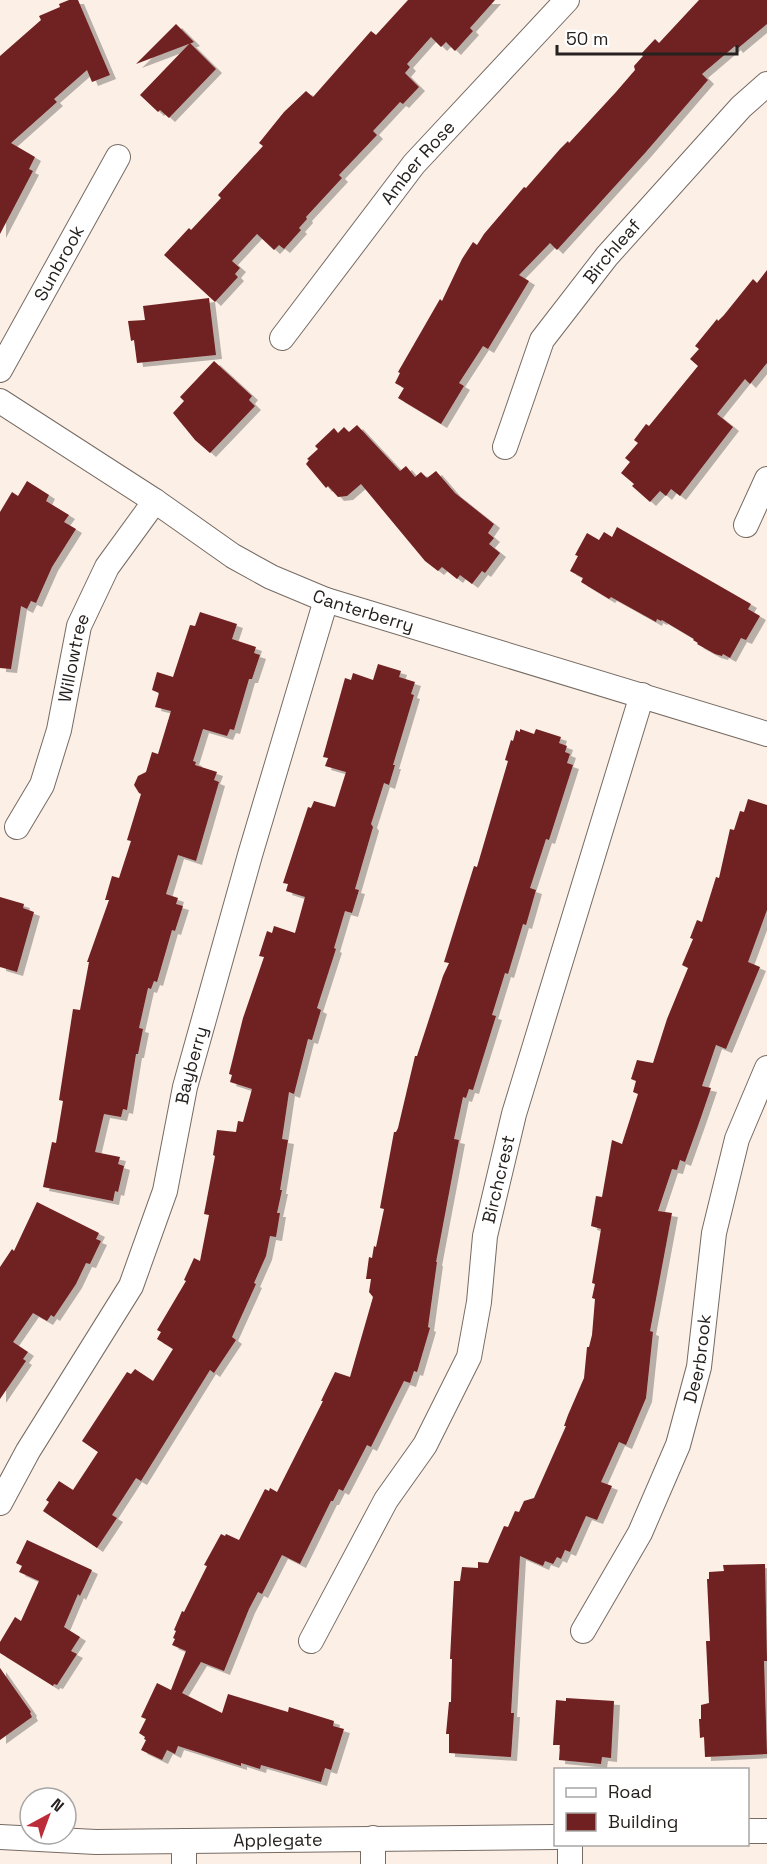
<svg xmlns="http://www.w3.org/2000/svg" width="767" height="1864" viewBox="0 0 767 1864" font-family="'Space Grotesk',sans-serif">
<style>
.building{fill:#702021;filter:url(#shadow)}
.lines{fill:none;stroke-linecap:round;stroke-linejoin:round}
.minor-casing{stroke:#766b63;stroke-width:26}
.minor{stroke:#fff;stroke-width:24}
.labels{text-anchor:middle;stroke-width:6;stroke-linejoin:round;paint-order:stroke}
.street-label{font-size:18px;fill:#26211e;stroke:#fff}
</style>
<defs>
<filter id="shadow"><feDropShadow dx="6" dy="4" stdDeviation="0" flood-color="#0004"/></filter>
</defs>
<rect width="100%" height="100%" fill="#fcefe6"/>
<!-- building -->
<g class="building">
<polygon points="69,0 78,0 110,75 92,82 87,70 54,99 57,102 11,143 35,157 29,169 33,171 0,234 0,56 41,20 39,16 60,7 59,4"/>
<polygon points="408,0 495,0 470,28 473,31 455,51 446,42 441,47 431,37 407,64 410,67 405,73 419,87 403,104 400,102 373,131 377,135 339,175 342,178 306,217 307,219 299,228 301,230 284,249 279,245 274,250 257,234 232,261 240,268 235,274 238,277 215,302 164,255 189,228 191,230 221,198 218,195 263,146 259,143 284,112 306,91 313,97 371,31 376,35"/>
<polygon points="699,0 767,0 767,24 737,49 735,46 702,74 708,80 645,153 557,250 550,243 519,275 529,281 488,349 483,346 459,383 464,386 441,424 398,398 404,388 395,383 400,373 398,372 440,299 442,301 462,259 473,242 477,245 484,234 524,187 526,188 560,149 568,141 569,143 616,92 635,70 634,66 643,56 641,54 655,39 659,43"/>
<polygon points="176,24 194,42 136,64"/>
<polygon points="190,43 216,69 169,118 160,110 158,112 140,95"/>
<polygon points="767,270 767,363 750,384 745,379 717,414 733,427 680,496 671,489 666,496 660,491 650,502 632,486 634,484 621,473 630,462 625,458 638,443 634,440 646,424 649,426 698,366 690,359 699,349 695,346 717,319 718,321 724,315 753,279 757,283"/>
<polygon points="209,298 216,355 137,363 134,340 131,341 128,321 145,320 143,306"/>
<polygon points="214,361 252,396 249,400 255,406 210,453 195,440 173,413 184,401 180,397"/>
<polygon points="357,425 400,471 406,466 415,477 421,472 427,478 436,471 455,493 494,524 488,533 494,538 489,544 500,553 485,573 482,571 472,584 460,575 457,579 442,567 438,571 425,561 361,484 347,496 338,497 328,486 326,488 306,464 309,460 307,459 318,449 315,446 334,428 338,433 344,427 349,432"/>
<polygon points="27,481 49,495 46,501 69,515 64,522 76,529 52,567 36,603 31,601 27,609 21,606 11,669 0,668 0,512 12,492 18,496"/>
<polygon points="617,527 751,604 748,609 760,616 746,640 741,638 730,658 723,654 722,656 715,654 697,644 698,643 693,640 694,639 662,620 661,621 657,619 656,622 611,597 609,599 581,582 583,578 570,571 578,556 575,555 587,533 599,540 604,532 612,537"/>
<polygon points="200,612 237,624 232,639 256,647 254,653 260,655 252,679 249,679 234,730 230,729 227,736 203,729 193,761 196,762 195,765 217,772 214,780 219,782 196,861 178,855 166,894 178,898 176,904 183,906 175,931 172,930 157,982 154,981 151,989 148,988 139,1028 143,1029 138,1054 136,1054 127,1110 123,1109 121,1117 104,1114 95,1152 120,1157 118,1164 124,1166 118,1192 115,1191 113,1201 43,1187 52,1142 56,1143 63,1101 59,1100 73,1009 80,1010 89,962 87,962 109,900 105,900 112,876 119,878 131,841 127,840 141,794 139,793 134,785 138,776 146,772 152,752 158,754 171,711 155,707 159,693 152,690 157,672 173,677 190,625 195,626"/>
<polygon points="378,664 401,671 399,677 415,682 411,694 414,695 393,765 395,765 389,785 384,783 371,824 373,827 355,889 359,890 352,913 345,911 334,948 336,949 335,952 317,1008 321,1010 312,1040 308,1039 294,1094 289,1092 282,1139 288,1140 280,1190 282,1190 277,1213 280,1213 276,1237 270,1236 266,1256 254,1283 256,1284 232,1337 236,1340 214,1373 210,1370 141,1481 136,1478 112,1515 117,1518 97,1548 43,1511 49,1502 46,1500 59,1481 73,1490 98,1452 82,1441 127,1372 131,1374 135,1369 153,1381 173,1349 157,1339 161,1332 157,1330 186,1281 184,1280 194,1258 200,1261 209,1215 204,1214 215,1156 213,1155 217,1130 236,1132 238,1121 243,1122 252,1089 230,1082 232,1075 229,1074 243,1018 264,957 259,956 267,931 272,933 274,926 295,933 305,897 286,891 288,884 283,883 308,807 311,808 314,801 335,807 346,772 325,766 328,758 323,757 345,678 351,680 353,673 373,680"/>
<polygon points="520,729 534,734 536,729 561,737 559,743 567,746 565,752 570,754 567,763 573,765 549,840 546,839 530,888 536,890 526,925 523,924 508,974 505,973 492,1015 496,1016 473,1090 469,1089 466,1098 463,1097 454,1139 459,1140 436,1262 437,1262 428,1327 430,1328 417,1372 414,1371 410,1383 404,1381 371,1447 367,1445 343,1491 339,1489 333,1501 331,1501 300,1564 282,1555 262,1594 258,1592 249,1609 224,1671 201,1662 182,1693 222,1713 228,1694 288,1712 289,1707 334,1721 333,1726 344,1729 331,1770 325,1768 321,1782 261,1765 260,1769 241,1763 241,1766 178,1746 175,1754 167,1750 162,1760 141,1750 146,1740 144,1739 145,1737 139,1733 146,1719 141,1717 157,1683 171,1690 186,1651 172,1645 175,1639 173,1638 176,1631 174,1630 182,1611 184,1612 207,1566 204,1565 221,1534 225,1536 226,1534 239,1540 265,1489 269,1491 270,1488 277,1492 323,1401 321,1401 335,1372 350,1377 373,1297 369,1292 371,1279 366,1279 369,1257 372,1258 374,1246 376,1247 384,1209 380,1208 394,1132 396,1132 398,1128 415,1056 417,1056 443,976 449,963 444,962 474,866 477,867 508,761 505,760 511,740 513,741 516,730 520,732"/>
<polygon points="748,799 767,805 767,910 748,962 760,967 726,1049 716,1045 702,1086 711,1088 699,1123 685,1162 680,1160 677,1170 672,1169 658,1211 672,1213 650,1331 653,1332 646,1398 626,1445 619,1442 601,1482 612,1486 597,1520 586,1516 570,1552 565,1550 561,1559 557,1557 553,1564 545,1561 543,1566 520,1556 511,1713 514,1713 511,1757 449,1753 449,1734 446,1734 449,1702 451,1702 452,1659 450,1659 454,1581 460,1581 462,1567 478,1568 478,1562 488,1563 504,1526 508,1527 515,1511 519,1512 524,1501 534,1498 566,1426 564,1426 568,1415 584,1378 587,1347 589,1347 592,1335 595,1299 592,1298 595,1284 592,1283 601,1229 591,1226 596,1196 602,1197 612,1140 622,1144 638,1094 633,1092 636,1081 631,1079 637,1060 653,1063 667,1019 688,968 682,965 693,939 690,938 697,920 702,922 716,877 719,878 730,829 734,830 740,811 744,812"/>
<polygon points="0,897 24,904 23,908 34,912 17,972 0,967"/>
<polygon points="37,1202 99,1233 96,1239 101,1241 90,1264 86,1263 76,1284 54,1317 51,1315 47,1321 33,1313 13,1342 28,1352 23,1359 26,1361 0,1399 0,1267 12,1249 14,1251"/>
<polygon points="27,1540 92,1570 80,1596 78,1594 64,1627 80,1637 71,1651 77,1654 57,1685 54,1684 53,1686 0,1653 0,1642 15,1617 21,1621 39,1581 19,1572 22,1566 16,1563"/>
<polygon points="765,1564 767,1661 764,1661 767,1754 705,1757 704,1737 700,1738 699,1719 701,1719 701,1705 709,1703 706,1641 710,1641 707,1579 709,1579 709,1572 724,1571 723,1565"/>
<polygon points="0,1668 31,1712 30,1713 32,1717 0,1740"/>
<polygon points="566,1698 614,1701 611,1758 602,1757 601,1764 559,1760 560,1745 553,1745 556,1700 566,1701"/>
</g>
<g class="lines">
<!-- minor casing -->
<g class="minor-casing">
<g id="minor">
<path id="s1" d="M282,338l132,-174 153,-164"/>
<path id="s2" d="M0,370l118,-213"/>
<path id="s3" d="M0,401l155,100 78,55 38,21 55,23 441,134"/>
<path id="s4" d="M505,447l37,-107 65,-84 134,-149 26,-23"/>
<polyline points="746,525 767,479"/>
<path id="s5" d="M17,827l25,-42 17,-55 20,-104 28,-59 48,-66"/>
<path id="s6" d="M0,1503l28,-52 103,-165 34,-95 20,-104 65,-232 76,-255"/>
<path id="s7" d="M583,1631l57,-98 38,-88 21,-78 15,-134 23,-94 30,-71"/>
<path id="s8" d="M311,1641l75,-141 39,-55 44,-88 10,-55 6,-66 29,-122 128,-419"/>
<polyline points="748,1831 767,1831"/>
<path id="s9" d="M0,1837l96,5 460,-5"/>
<polyline points="373,1838 373,1864"/>
<polyline points="184,1841 184,1864"/>
<polyline points="570,1844 570,1864"/>
</g>
</g>
<!-- minor -->
<use href="#minor" class="minor"/>
</g>
<g class="labels">
<!-- street labels -->
<g class="street-label">
<text dy="6" stroke="none"><textPath href="#s1" startOffset="222">Amber Rose</textPath></text>
<text dy="6" stroke="none"><textPath href="#s4" startOffset="226">Birchleaf</textPath></text>
<text dy="6" stroke="none"><textPath href="#s2" startOffset="122">Sunbrook</textPath></text>
<text dy="6" stroke="none"><textPath href="#s3" startOffset="422">Canterberry</textPath></text>
<text dy="6" stroke="none"><textPath href="#s5" startOffset="180">Willowtree</textPath></text>
<text dy="6" stroke="none"><textPath href="#s6" startOffset="483">Bayberry</textPath></text>
<text dy="6" stroke="none"><textPath href="#s8" startOffset="506">Birchcrest</textPath></text>
<text dy="6" stroke="none"><textPath href="#s7" startOffset="298">Deerbrook</textPath></text>
<text dy="6" stroke="none"><textPath href="#s9" startOffset="278">Applegate</textPath></text>
</g>
</g>
<!-- legend -->
<rect x="554" y="1768" width="195" height="78" fill="#ffffff" stroke="#a8a6a5" stroke-width="1.5"/>
<rect x="566" y="1788" width="30" height="9" fill="#ffffff" stroke="#a8a6a5" stroke-width="1.5"/>
<text x="608" y="1798" font-size="18" fill="#26211e">Road</text>
<rect x="566" y="1813" width="30" height="18" fill="#702021" stroke="#a8a6a5" stroke-width="1.5"/>
<text x="608" y="1828" font-size="18" fill="#26211e">Building</text>
<!-- north arrow -->
<g transform="translate(48 1816) rotate(41)"><circle r="28" fill="#ffffff" stroke="#a8a6a5" stroke-width="1.5"/>
<path d="M0-4.5L10 22L0 15L-10 22Z" fill="#bd2c39"/>
<text y="-9" font-size="16" font-weight="bold" text-anchor="middle" fill="#26211e">N</text>
</g>
<!-- scale -->
<path d="M557 45v9h180v-9" fill="none" stroke="#26211e" stroke-width="3"/>
<text x="566" y="45" font-size="18" fill="#26211e" stroke="#ffffff" stroke-width="4.5" paint-order="stroke">50 m</text>
</svg>
